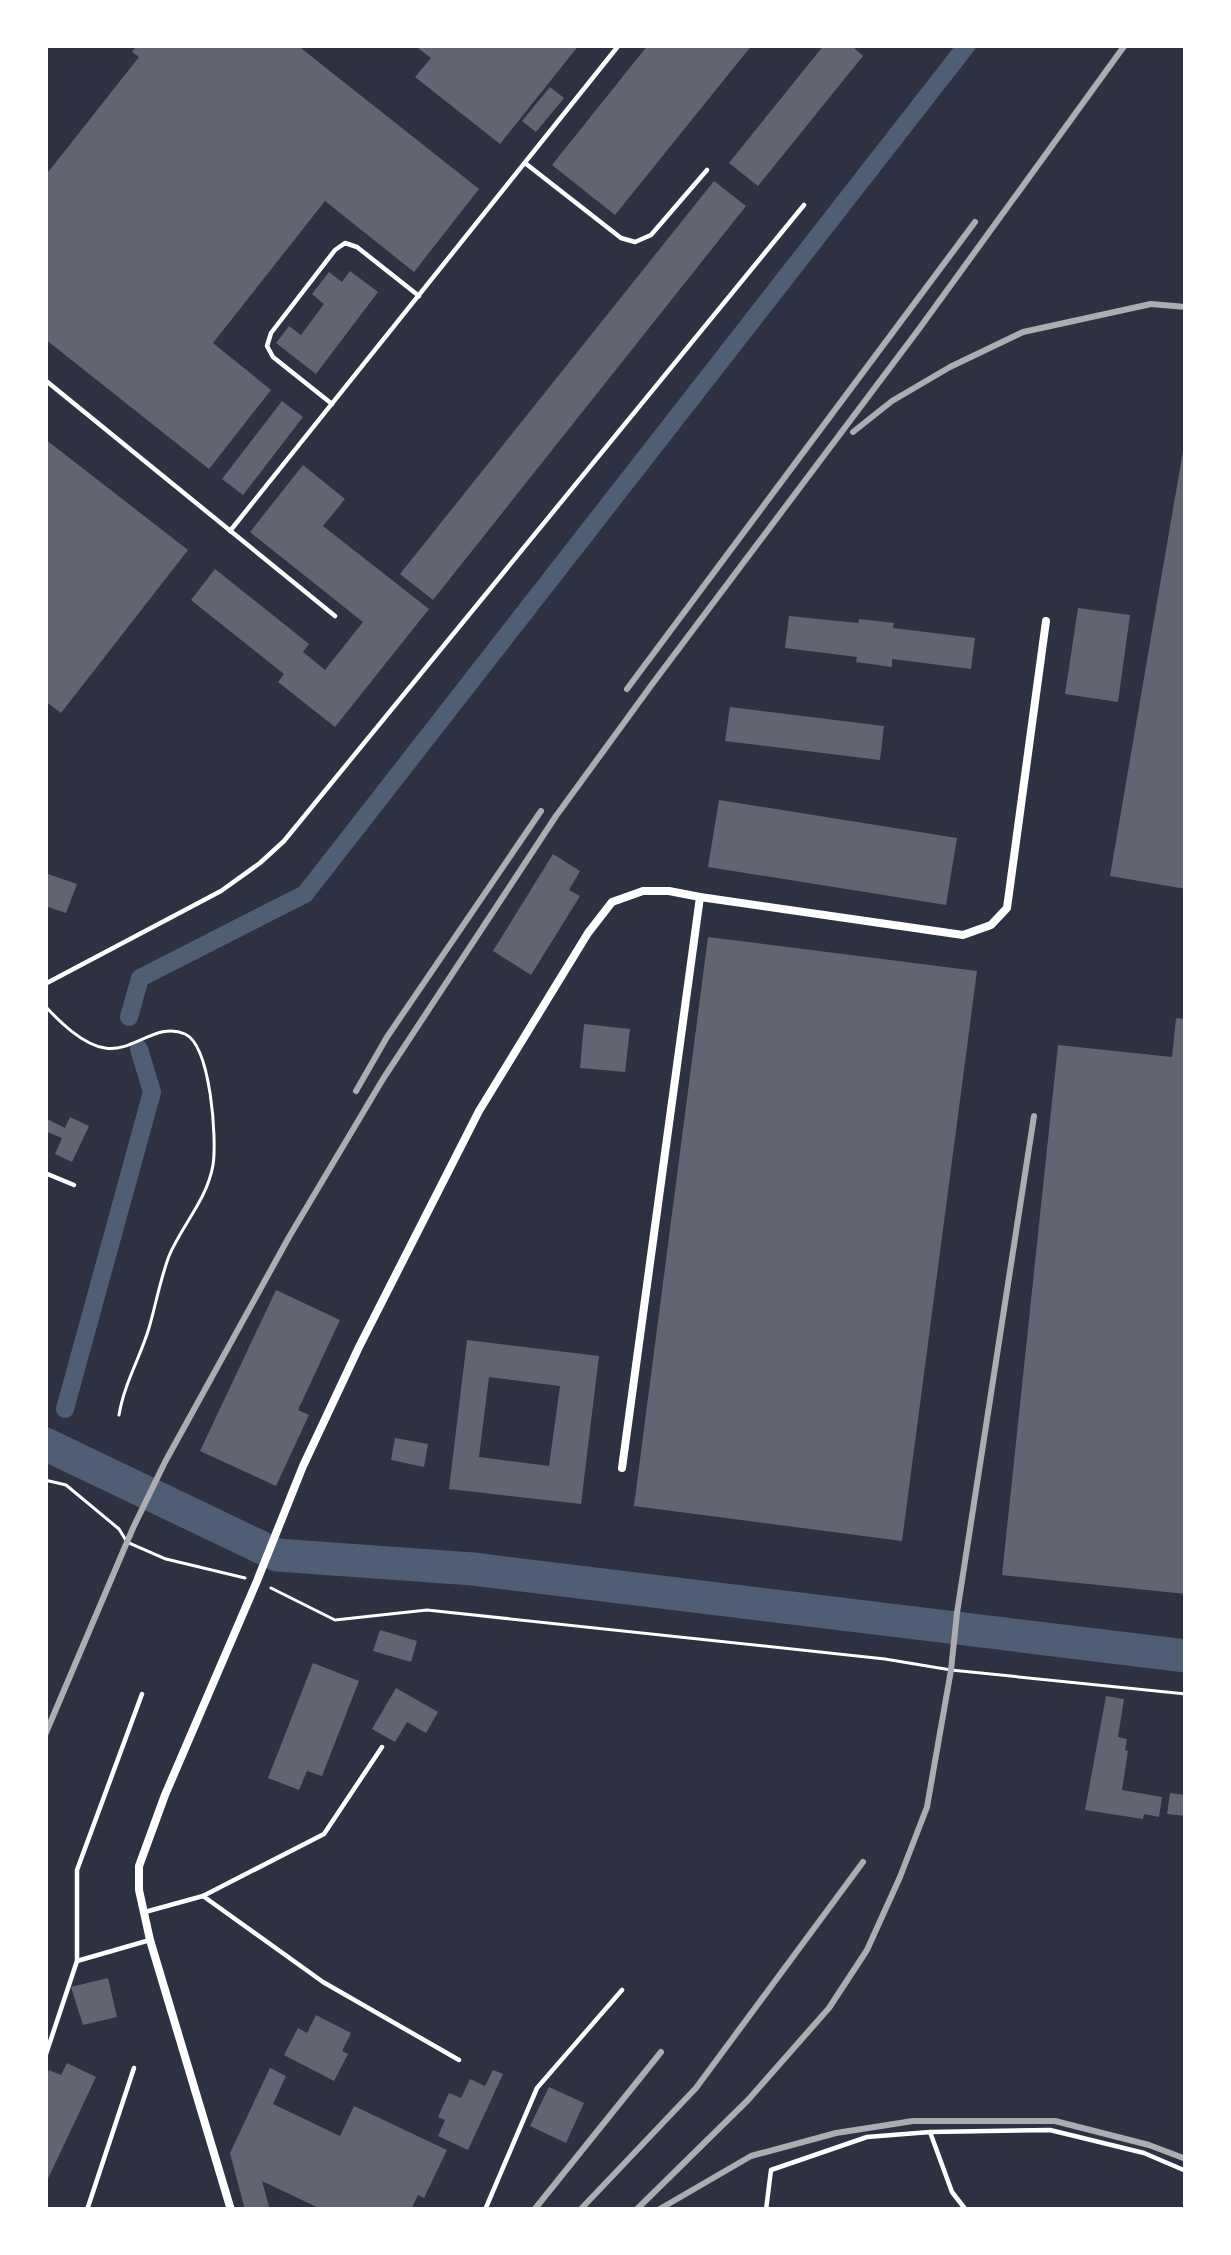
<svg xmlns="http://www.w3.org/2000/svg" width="1231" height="2255" viewBox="0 0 1231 2255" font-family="Commissioner,sans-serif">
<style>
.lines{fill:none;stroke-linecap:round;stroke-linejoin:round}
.canal{stroke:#4f5d75;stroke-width:18}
.river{stroke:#4f5d75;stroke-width:33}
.building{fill:#626471;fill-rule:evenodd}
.path{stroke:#fff;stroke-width:3}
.service{stroke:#fff;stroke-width:4.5}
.minor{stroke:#fff;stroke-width:8}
.rail{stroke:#abadb3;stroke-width:6}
</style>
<rect width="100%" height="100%" fill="#2d3142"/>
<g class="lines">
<!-- canal -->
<g class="canal">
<polyline points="129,1017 140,978 305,894 967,45"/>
<polyline points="65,1409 152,1092 139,1049"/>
</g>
<!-- river -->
<polyline class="river" points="45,1444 277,1555 473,1569 1186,1656"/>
</g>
<!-- building -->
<g class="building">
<polygon points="137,45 297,45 479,189 414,272 325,201 213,343 271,390 209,469 45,339 45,176 139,57 132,52"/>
<polygon points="414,45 579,45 500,144 415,77 431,58"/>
<polygon points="648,45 752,45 615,215 552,165"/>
<polygon points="824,45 851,45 863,56 758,186 729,163"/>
<polygon points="550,87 564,98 536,132 522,121"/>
<polygon points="714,181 746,206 433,600 400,574"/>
<polygon points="350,271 378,292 316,374 276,343 289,326 301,335 324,304 312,294 329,272 342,282"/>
<polygon points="282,401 303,417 243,495 222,479"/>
<polygon points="45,439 188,550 61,713 45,701"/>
<polygon points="1184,445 1186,445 1186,889 1110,876"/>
<polygon points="303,465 345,499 323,526 429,609 335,727 278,682 284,674 191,600 215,569 309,644 303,652 325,670 363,622 250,532"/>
<polygon points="1078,608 1130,615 1118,702 1065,694"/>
<polygon points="789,616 858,623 859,619 894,623 893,628 975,638 971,669 892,659 892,667 856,662 857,657 785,648"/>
<polygon points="730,707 884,726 880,760 725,741"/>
<polygon points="719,800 957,838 946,905 708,867"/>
<polygon points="553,854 580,871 569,890 580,896 531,975 493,951"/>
<polygon points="45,873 77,884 66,913 45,906"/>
<polygon points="708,937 977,971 902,1541 634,1506"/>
<polygon points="1176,1018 1186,1019 1186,1594 1002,1575 1058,1045 1172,1057"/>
<polygon points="584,1024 630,1029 625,1072 580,1068"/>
<polygon points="70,1117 89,1126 72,1162 55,1154 62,1138 45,1131 45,1118 65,1128"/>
<polygon points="276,1290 340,1320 298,1410 309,1415 276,1486 200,1451"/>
<path d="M467,1340l132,16 -18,148 -132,-15zM489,1377l71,9 -11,80 -70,-9z"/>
<polygon points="395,1438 428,1444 424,1467 391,1460"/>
<polygon points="380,1630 417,1641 411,1662 373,1651"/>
<polygon points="313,1663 359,1681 322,1776 307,1771 299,1790 268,1778"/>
<polygon points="396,1688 438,1712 426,1733 407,1722 395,1742 372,1729"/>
<polygon points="1106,1696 1124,1699 1118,1737 1127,1739 1125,1750 1128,1751 1122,1790 1162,1797 1159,1817 1144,1814 1143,1819 1085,1810"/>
<polygon points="1170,1793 1186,1795 1186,1816 1167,1814"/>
<polygon points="108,1978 117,2017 83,2025 71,1987"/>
<polygon points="316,2015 351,2033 342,2051 348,2054 334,2081 284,2055 298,2028 307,2033"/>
<polygon points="67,2063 96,2077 45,2185 45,2079 49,2070 61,2075"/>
<polygon points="270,2068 286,2076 273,2104 340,2136 354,2106 447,2150 424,2198 418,2195 411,2210 323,2210 262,2181 270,2210 245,2210 230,2153"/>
<polygon points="493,2070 503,2074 468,2150 438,2136 445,2120 438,2117 449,2093 461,2098 470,2079 485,2086"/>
<polygon points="549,2087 584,2103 566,2143 530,2126"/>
</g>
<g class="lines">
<!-- path -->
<g class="path">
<path d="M45,1006c15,16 38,39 60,42 28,5 52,-27 80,-14 26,12 32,106 28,131 -6,35 -31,60 -44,91 -9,24 -13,48 -20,72 -9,30 -25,56 -30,87"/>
<polyline points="45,1480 66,1485 119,1529 127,1542 166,1559 245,1578"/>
<polyline points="271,1588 335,1620 427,1610 885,1659 951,1670 1186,1694"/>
</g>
<!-- service -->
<g class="service">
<polyline points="525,163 621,238 635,242 651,235 707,170"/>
<polyline points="45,380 335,616"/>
<polyline points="332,404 273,357 267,346 271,333 335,250 345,243 357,247 419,296"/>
<polyline points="230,531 619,45"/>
<polyline points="45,984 221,891 260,863 284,841 804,205"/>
<polyline points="45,1173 74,1185"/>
<polyline points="203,1896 323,1982 459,2060"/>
<polyline points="145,1912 203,1896 324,1834 382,1747"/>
<polyline points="77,1961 150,1940"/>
<polyline points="45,2057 77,1961 77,1870 142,1694"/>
<polyline points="930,2132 952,2192 966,2210"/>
<polyline points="87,2210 134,2068"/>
<polyline points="485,2210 537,2088 622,1990"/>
<polyline points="766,2210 771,2170 867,2137 930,2132 1050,2130 1144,2153 1186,2171"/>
</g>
<!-- minor -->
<g class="minor">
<polyline points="622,1468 700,897"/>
<polyline points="231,2210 150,1940 139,1890 139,1866 165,1795 257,1581 303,1466 359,1347 479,1111 588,933 612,902 643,891 669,891 700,897 963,935 991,925 1007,908 1046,621"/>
</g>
<!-- rail -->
<g class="rail">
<polyline points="853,432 892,401 950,367 1023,332 1151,304 1186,307"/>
<polyline points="627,689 975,222"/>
<polyline points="356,1091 387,1037 541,811"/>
<polyline points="45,1735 133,1528 165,1462 289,1237 383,1079 556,816 653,683 919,329 1125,45"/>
<polyline points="534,2210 661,2052"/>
<polyline points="580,2210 696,2088 863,1862"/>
<polyline points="636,2210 748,2100 829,2008 867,1950 900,1877 927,1807 951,1670 957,1613 1034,1116"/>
<polyline points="658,2210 751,2156 836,2133 913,2121 1055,2121 1149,2145 1186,2159"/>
</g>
</g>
<!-- border -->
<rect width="1231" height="2255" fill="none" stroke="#ffffff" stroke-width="96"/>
</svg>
